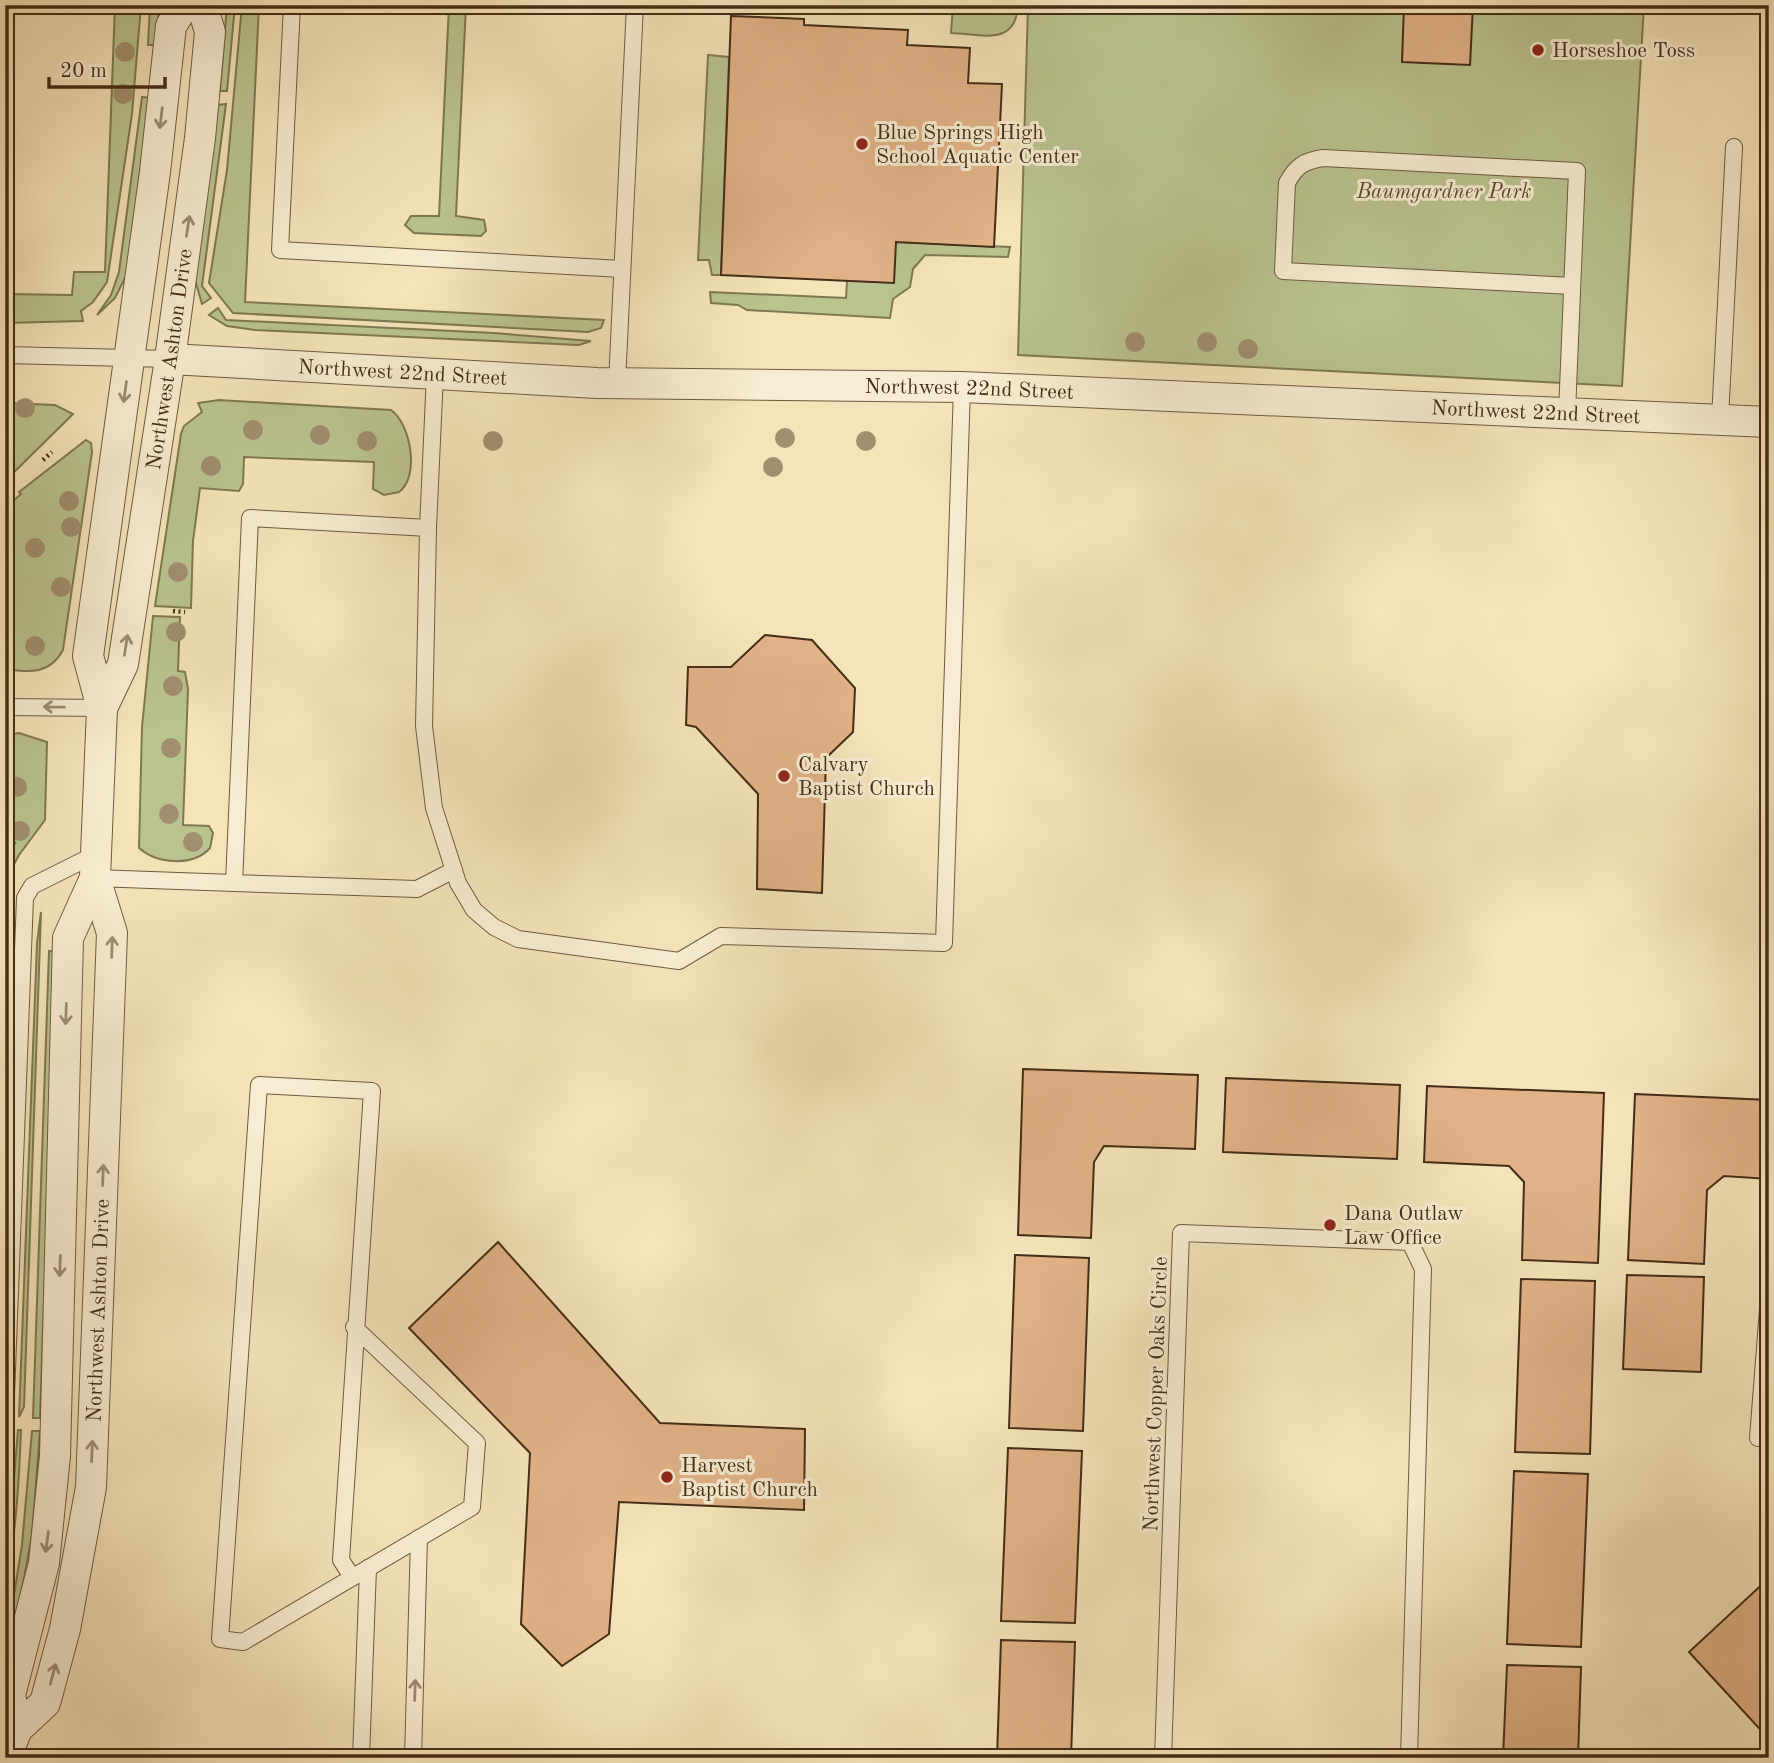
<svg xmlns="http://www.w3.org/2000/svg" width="1774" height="1763" viewBox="0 0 1774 1763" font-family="'Old Standard TT',serif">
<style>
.green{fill:#bac491;stroke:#7f7854;stroke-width:2}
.building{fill:#e1b287;stroke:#442c17;stroke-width:2}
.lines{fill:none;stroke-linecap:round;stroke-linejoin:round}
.lane-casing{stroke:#705a40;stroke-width:18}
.street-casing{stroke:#705a40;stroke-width:32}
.path{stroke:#442c17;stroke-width:4.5;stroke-dasharray:2 3.5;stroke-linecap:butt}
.lane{stroke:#f8edd2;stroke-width:16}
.street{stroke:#f8edd2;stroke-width:30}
.tree{fill:#a18f6e}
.oneway{stroke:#9e8c74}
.poi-dot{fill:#8f2418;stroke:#f8edd2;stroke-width:2.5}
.labels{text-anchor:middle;stroke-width:6;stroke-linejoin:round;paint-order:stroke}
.poi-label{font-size:21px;fill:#442c17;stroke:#f8edd2;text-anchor:start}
.park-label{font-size:21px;font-style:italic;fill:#5c4a2f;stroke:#f8edd2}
.street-label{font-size:21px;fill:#442c17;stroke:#f8edd2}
</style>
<rect width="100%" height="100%" fill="#f5e4ba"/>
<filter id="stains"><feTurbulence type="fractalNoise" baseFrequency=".00286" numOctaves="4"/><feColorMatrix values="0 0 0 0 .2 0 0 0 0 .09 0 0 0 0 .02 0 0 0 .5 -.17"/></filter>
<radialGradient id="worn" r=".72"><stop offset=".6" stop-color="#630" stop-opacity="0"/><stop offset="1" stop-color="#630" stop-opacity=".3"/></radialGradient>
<!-- green -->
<g class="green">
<polygon points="115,5 141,5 132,114 107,282 93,302 81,311 83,321 5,323 5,294 72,295 74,272 105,272"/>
<polygon points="150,5 159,5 156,45 148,45"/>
<polygon points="227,5 235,5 227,91 220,91"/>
<polygon points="242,5 259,5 245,302 604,320 601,328 588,332 233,313 209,283 227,170"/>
<polygon points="449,5 466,5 456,216 484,220 486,231 481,236 414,233 405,225 411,216 439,216"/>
<path d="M953,5h65c-2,42 -37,29 -67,28z"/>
<polygon points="1028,5 1644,5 1622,386 1018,355"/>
<polygon points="708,55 729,57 721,275 712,275 709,260 698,260"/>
<polygon points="142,97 152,98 126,276 115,298 97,315 111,295 119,272"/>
<polygon points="226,104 202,286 211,298 202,304 195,280 218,105"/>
<polygon points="896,242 1010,247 1008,257 925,255 913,269 910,287 893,299 890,318 747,310 738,305 711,303 710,292 846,298 847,281"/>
<polygon points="218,308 226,320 494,333 591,341 579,345 255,330 227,326 209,315"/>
<path d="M219,400l172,10c20,14 29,67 8,82l-15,3 -11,-6 1,-27 -130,-5 -1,27 -4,7 -39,-3 -7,53 -2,67 -36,-2 26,-172 3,-8 18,-14 -4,-9z"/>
<polygon points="5,403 55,405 73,414 5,481"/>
<path d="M86,440l5,3 1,9 -29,198c-13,24 -33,23 -58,19v-161l16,-14 -2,-2z"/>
<path d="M153,616l27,1 -2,54 7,1 3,17 -5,136 26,1 4,7 -3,15c-17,19 -53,16 -71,0l3,-121z"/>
<polygon points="19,733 47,742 45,820 19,855 5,881 5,858 16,842 5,853 5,735"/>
<polygon points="41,912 24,1407 19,1417 37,943"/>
<polygon points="49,951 56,952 40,1418 33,1418"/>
<path d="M18,1430h3c-2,52 -5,106 -16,158z"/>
<polygon points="32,1431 40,1431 32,1535 17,1616 10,1620 22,1545"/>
</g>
<!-- building -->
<g class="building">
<polygon points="1404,5 1473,5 1470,65 1402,62"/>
<polygon points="731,16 804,19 804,25 908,30 907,45 970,48 968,83 1002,84 994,247 896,242 894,283 721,275"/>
<polygon points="765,635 812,640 855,688 853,732 826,758 822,893 757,889 758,794 696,727 686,725 688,667 731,667"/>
<polygon points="1023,1069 1198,1075 1195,1149 1104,1146 1094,1162 1091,1238 1018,1235"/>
<polygon points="1226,1078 1400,1085 1397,1159 1223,1152"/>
<polygon points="1427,1086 1604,1093 1598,1263 1522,1260 1524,1182 1509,1166 1424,1162"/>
<polygon points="1635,1094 1769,1100 1769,1179 1724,1176 1707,1190 1704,1264 1628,1260"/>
<polygon points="498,1242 660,1423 805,1429 804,1510 619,1502 609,1634 562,1666 521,1624 530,1453 409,1328"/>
<polygon points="1015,1255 1089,1258 1083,1431 1009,1428"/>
<polygon points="1627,1275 1704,1277 1701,1372 1623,1369"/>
<polygon points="1521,1279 1595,1281 1590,1454 1515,1452"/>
<polygon points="1008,1448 1082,1451 1075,1623 1001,1621"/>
<polygon points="1514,1471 1588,1474 1581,1647 1507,1644"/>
<polygon points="1769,1578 1769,1738 1768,1738 1689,1652"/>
<polygon points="1001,1640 1075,1642 1071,1758 997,1758"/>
<polygon points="1507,1665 1581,1667 1578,1758 1503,1758"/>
</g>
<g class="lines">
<!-- lane casing -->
<g class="lane-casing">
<g id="lane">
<polyline points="292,5 280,250 622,269"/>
<polyline points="5,355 170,359"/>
<polyline points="435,374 428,528 424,726 434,808 458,883 474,910 494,927 518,939 679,961 721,936 944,943 962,387"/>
<polyline points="617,383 635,5"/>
<path d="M1567,413l10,-242 -254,-13c-19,3 -27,8 -36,25l-4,88 289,15"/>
<polyline points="1720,419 1734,147"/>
<polyline points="428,528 250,518 234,883 417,889 454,870"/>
<polyline points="5,707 102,708"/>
<polyline points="95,878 234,883"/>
<polyline points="5,1422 25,898 32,886 96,854"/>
<polyline points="1758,1438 1769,1296"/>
<polyline points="352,1577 341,1560 372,1091 259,1085 220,1639 243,1642 472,1507 477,1443 354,1327"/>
<polyline points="361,1758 368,1568"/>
<polyline points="413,1758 419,1538"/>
<polyline points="1163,1758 1181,1233 1410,1242 1423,1269 1409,1758"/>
</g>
</g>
<!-- street casing -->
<g class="street-casing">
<g id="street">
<path id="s1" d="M170,359l427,24 365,4 807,35"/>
<path id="s2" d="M102,708l21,-44 47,-305 30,-221 10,-106 -8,-27"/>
<polyline points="17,1729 10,1695 44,1563 55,1456 68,938 95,878"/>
<path id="s3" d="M6,1758l11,-29 28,-26 20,-74 26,-142 21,-554 -17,-55 7,-170 -14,-52 67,-484 16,-146 13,-21"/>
</g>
</g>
<!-- path -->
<g class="path">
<polyline points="43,460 52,452"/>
<polyline points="5,493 14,486"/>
<polyline points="173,611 185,612"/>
</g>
<!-- lane -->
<use href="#lane" class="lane"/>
<!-- street -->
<use href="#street" class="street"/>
</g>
<!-- trees -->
<g class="tree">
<circle cx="125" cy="52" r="10"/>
<circle cx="123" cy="94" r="10"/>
<circle cx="1135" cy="342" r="10"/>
<circle cx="1207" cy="342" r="10"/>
<circle cx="1248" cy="349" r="10"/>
<circle cx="25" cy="408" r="10"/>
<circle cx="253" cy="430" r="10"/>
<circle cx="320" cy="435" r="10"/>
<circle cx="785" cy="438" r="10"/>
<circle cx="367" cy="441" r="10"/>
<circle cx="493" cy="441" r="10"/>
<circle cx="866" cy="441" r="10"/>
<circle cx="211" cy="466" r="10"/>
<circle cx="773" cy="467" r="10"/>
<circle cx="69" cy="501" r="10"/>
<circle cx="71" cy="527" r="10"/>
<circle cx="35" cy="548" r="10"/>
<circle cx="178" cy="572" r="10"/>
<circle cx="61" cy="587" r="10"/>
<circle cx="176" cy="632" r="10"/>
<circle cx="35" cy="646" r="10"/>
<circle cx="173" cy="686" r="10"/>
<circle cx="171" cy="748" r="10"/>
<circle cx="17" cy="787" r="10"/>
<circle cx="169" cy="814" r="10"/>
<circle cx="20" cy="831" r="10"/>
<circle cx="193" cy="842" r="10"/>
</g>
<!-- one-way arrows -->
<defs><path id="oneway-shaft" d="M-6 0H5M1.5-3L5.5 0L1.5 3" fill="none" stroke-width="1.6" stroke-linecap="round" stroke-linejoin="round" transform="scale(1.75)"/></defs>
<g class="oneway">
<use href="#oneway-shaft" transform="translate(161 118) rotate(97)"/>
<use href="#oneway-shaft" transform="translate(188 226) rotate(-81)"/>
<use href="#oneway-shaft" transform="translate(125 392) rotate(98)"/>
<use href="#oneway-shaft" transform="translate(126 645) rotate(-81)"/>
<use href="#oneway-shaft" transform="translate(54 707) rotate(-179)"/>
<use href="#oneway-shaft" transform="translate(112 947) rotate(-88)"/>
<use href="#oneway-shaft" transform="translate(66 1014) rotate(92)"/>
<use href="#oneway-shaft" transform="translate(103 1175) rotate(-88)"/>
<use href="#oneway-shaft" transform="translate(60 1266) rotate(92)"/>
<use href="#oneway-shaft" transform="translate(92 1451) rotate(-88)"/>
<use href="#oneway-shaft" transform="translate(47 1542) rotate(98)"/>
<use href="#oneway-shaft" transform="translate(53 1674) rotate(-75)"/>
<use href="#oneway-shaft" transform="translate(415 1690) rotate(-88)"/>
</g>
<!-- markers -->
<g class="poi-dot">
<circle cx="1538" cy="50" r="7"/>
<circle cx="862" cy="144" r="7"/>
<circle cx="784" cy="776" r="7"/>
<circle cx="1330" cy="1225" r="7"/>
<circle cx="667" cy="1477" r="7"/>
</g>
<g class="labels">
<!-- poi labels -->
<g class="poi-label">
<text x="1552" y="57">Horseshoe Toss</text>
<text x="876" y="139">Blue Springs High<tspan x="876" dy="24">School Aquatic Center</tspan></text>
<text x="798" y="771">Calvary<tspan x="798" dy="24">Baptist Church</tspan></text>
<text x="1344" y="1220">Dana Outlaw<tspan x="1344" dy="24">Law Office</tspan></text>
<text x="681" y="1472">Harvest<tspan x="681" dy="24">Baptist Church</tspan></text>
</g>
<!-- park labels -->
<g class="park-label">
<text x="1444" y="198">Baumgardner Park</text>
</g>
<!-- street labels -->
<g class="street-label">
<text dy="7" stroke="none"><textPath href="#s2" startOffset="357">Northwest Ashton Drive</textPath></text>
<text dy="7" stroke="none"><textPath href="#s1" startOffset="233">Northwest 22nd Street</textPath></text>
<text dy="7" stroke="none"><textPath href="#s1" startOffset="800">Northwest 22nd Street</textPath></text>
<text dy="7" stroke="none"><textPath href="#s1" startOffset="1367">Northwest 22nd Street</textPath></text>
<text dy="7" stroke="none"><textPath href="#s3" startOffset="467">Northwest Ashton Drive</textPath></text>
<text transform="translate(1155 1394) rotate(-88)" y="7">Northwest Copper Oaks Circle</text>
</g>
</g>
<!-- margin -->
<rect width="1774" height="1763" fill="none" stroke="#f5e4ba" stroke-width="28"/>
<rect x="7" y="7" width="1760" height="1749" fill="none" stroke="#442c17" stroke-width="3.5"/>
<rect x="14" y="14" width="1746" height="1735" fill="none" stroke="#442c17" stroke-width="2"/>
<!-- scale -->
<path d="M49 77v10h116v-10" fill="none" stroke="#442c17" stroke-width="3.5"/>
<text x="60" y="77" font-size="21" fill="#442c17" stroke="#f8edd2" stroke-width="5" paint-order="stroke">20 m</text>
<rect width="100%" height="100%" filter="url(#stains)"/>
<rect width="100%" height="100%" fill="url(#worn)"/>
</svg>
